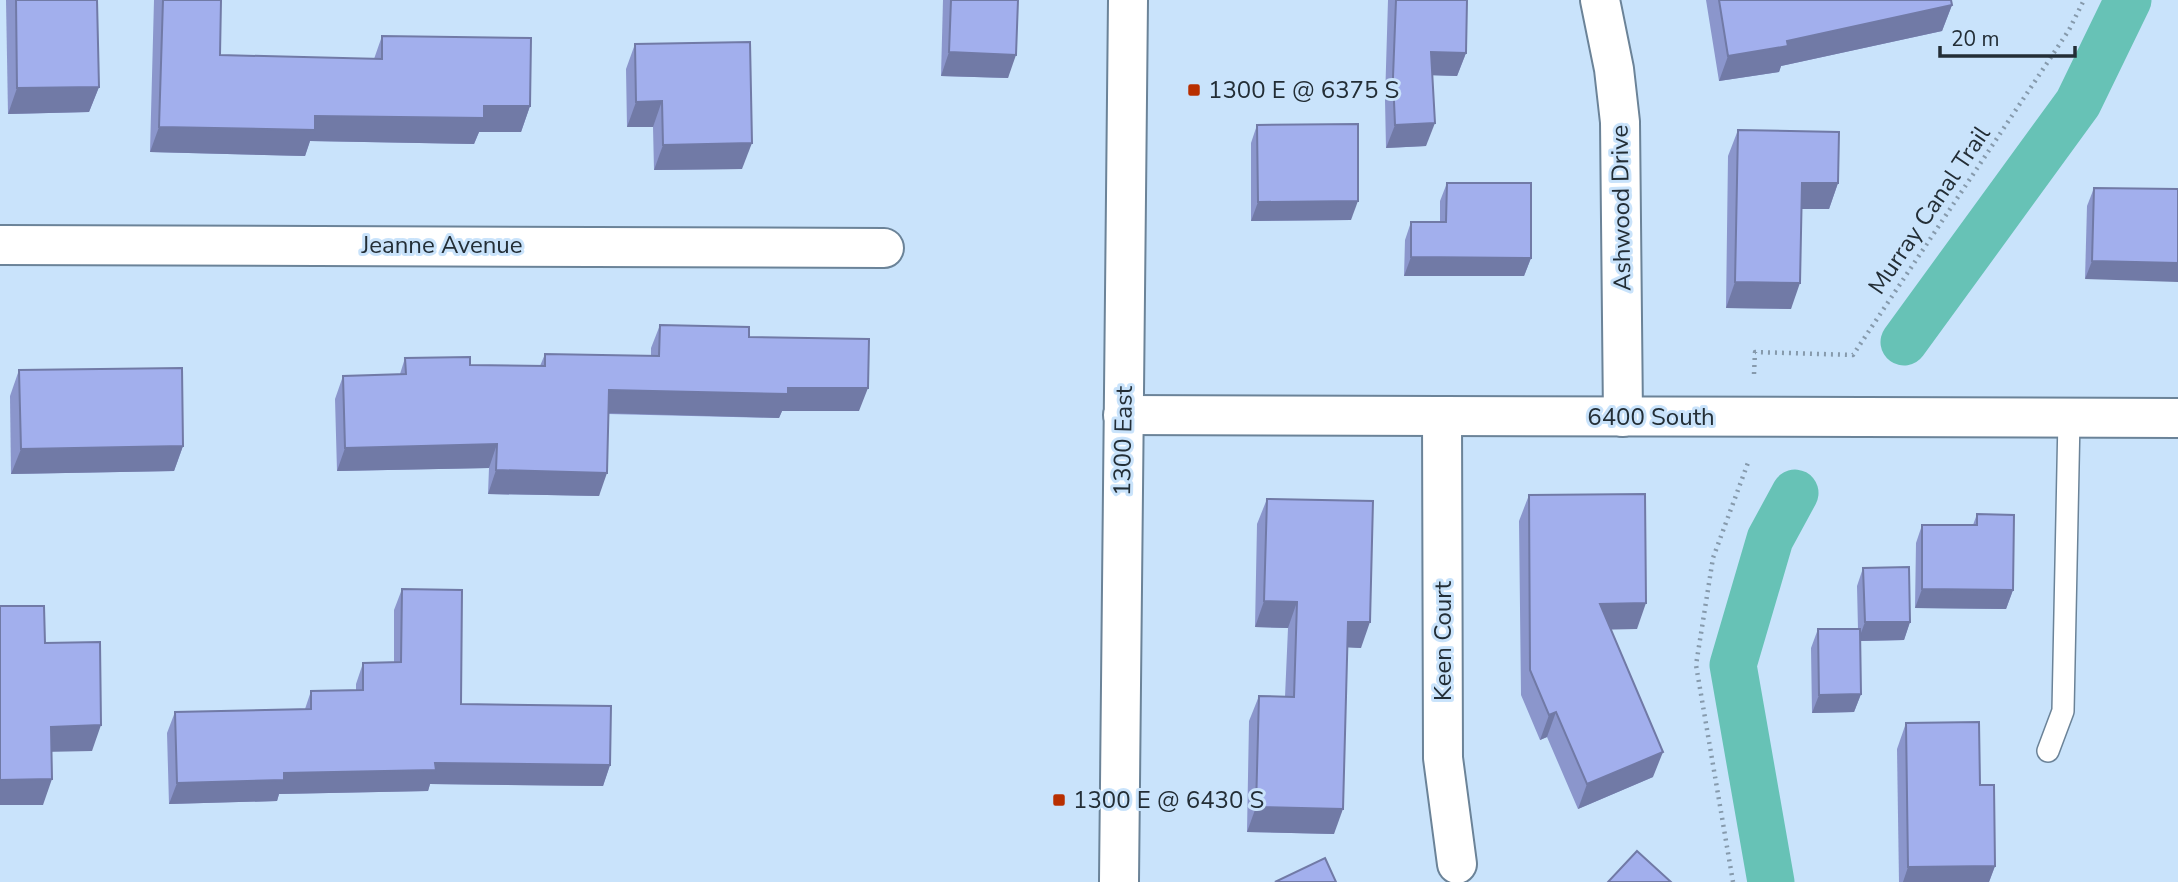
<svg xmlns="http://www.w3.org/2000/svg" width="2178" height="882" viewBox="0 0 2178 882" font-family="'Nunito Sans',sans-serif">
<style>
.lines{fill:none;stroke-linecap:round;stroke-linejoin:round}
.canal{stroke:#67c2b6;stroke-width:47}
.lane-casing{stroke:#6b8398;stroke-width:24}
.street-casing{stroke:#6b8398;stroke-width:42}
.secondary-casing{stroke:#6b8398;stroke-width:42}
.path{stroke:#869aac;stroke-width:4.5;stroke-dasharray:2 5;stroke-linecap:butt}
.lane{stroke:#fff;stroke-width:21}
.street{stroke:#fff;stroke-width:38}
.secondary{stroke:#fff;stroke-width:38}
.wall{fill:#8b96cc}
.shaded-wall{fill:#717aa6}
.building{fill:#a2afed;stroke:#717aa6;stroke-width:2}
.poi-dot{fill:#b82f00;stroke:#c9e3fb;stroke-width:2.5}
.labels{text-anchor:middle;stroke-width:6;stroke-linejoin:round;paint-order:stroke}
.poi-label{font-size:24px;fill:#232e36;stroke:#c9e3fb;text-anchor:start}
.street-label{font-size:24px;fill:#232e36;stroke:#c9e3fb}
</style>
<rect width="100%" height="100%" fill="#c9e3fb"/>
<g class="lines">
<!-- canal -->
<g class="canal">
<polyline points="1904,342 2078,103 2128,0"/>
<polyline points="1771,882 1733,665 1770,539 1795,493"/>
</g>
<!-- lane casing -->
<g class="lane-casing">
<polyline id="lane" points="2048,751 2063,711 2069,418"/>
</g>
<!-- street casing -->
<g class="street-casing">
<g id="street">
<polyline points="1600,0 1614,69 1620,122 1623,417"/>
<polyline points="0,245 884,248"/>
<polyline points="1442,416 1443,758 1457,864"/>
</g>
</g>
<!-- secondary casing -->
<g class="secondary-casing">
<g id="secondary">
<polyline points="1123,415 2178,418"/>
<polyline points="1119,882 1128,0"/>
</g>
</g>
<!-- path -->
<g class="path">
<polyline points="1754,374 1755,352 1853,355 2069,30 2084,0"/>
<polyline points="1733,882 1696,665 1713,558 1749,460"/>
</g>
<!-- lane -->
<use href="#lane" class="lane"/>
<!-- street -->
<use href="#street" class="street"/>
<!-- secondary -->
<use href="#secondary" class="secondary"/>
</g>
<!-- wall -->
<g class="wall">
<polygon points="6,0 97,0 99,87 89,112 8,114"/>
<polygon points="154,0 221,0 220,55 374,59 382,36 530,106 521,132 479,132 474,144 310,141 305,156 150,152"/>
<polygon points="943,0 1018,0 1008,78 941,76"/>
<polygon points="1388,0 1467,0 1466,53 1457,76 1432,75 1426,146 1386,148 1385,100"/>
<polygon points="1706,0 1951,0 1952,5 1942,31 1781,66 1779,72 1719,81"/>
<polygon points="635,44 742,169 654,170 653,127 627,127 626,69"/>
<polygon points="1257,125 1351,220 1251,221 1251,143"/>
<polygon points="1738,130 1838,183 1829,209 1801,209 1791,309 1726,308 1728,156"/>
<polygon points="1447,183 1531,258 1524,276 1404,276 1405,240 1411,222 1440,222 1440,201"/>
<polygon points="2094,188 2178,189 2085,279 2087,206"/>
<polygon points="660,325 749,337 859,411 782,411 779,418 608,414 599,496 488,494 489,468 337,471 335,399 343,376 400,374 405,358 470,365 540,366 545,354 651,356 651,348"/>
<polygon points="19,370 183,446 174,471 11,474 10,396"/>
<polygon points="1529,495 1637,629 1611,629 1653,777 1578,809 1547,737 1540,740 1521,695 1519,521"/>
<polygon points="1267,499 1361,648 1347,647 1334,834 1247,832 1249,721 1259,696 1285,697 1288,628 1255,627 1257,524"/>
<polygon points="1977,514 2013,590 2006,609 1915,608 1916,543 1922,525 1973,525"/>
<polygon points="1863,568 1910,622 1904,640 1860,641 1861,694 1854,712 1812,713 1811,648 1818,629 1858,629 1857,586"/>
<polygon points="402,589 461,704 610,765 603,786 430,784 428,791 279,794 277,801 169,804 167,733 175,712 305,709 311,691 356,691 356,684 363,663 394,662 394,610"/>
<polygon points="1906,723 1980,785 1995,866 1989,882 1899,882 1897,749"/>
</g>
<!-- shaded-wall -->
<g class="shaded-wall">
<polygon points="1952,5 1942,31 1781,66 1779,72 1719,81 1728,56 1787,41"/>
<polygon points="949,52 1016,55 1008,78 941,76"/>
<polygon points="1431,52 1466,53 1457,76 1423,75"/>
<polygon points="99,87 89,112 8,114 17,88"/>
<polygon points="662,101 653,127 627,127 636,102"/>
<polygon points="484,106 530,106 521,132 479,132 474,144 310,141 305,156 150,152 159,127 315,116"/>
<polygon points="1435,123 1426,146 1386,148 1395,125"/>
<polygon points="752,143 742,169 654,170 663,145"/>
<polygon points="1802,183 1838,183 1829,209 1793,209"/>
<polygon points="1358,201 1351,220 1251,221 1258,202"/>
<polygon points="1411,257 1531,258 1524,276 1404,276"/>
<polygon points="2092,261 2178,263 2178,282 2085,279"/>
<polygon points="1735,282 1800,283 1791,309 1726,308"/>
<polygon points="788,388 868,388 859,411 782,411 779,418 600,413 609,390"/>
<polygon points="497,444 489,468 337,471 345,448"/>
<polygon points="183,446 174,471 11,474 21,449"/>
<polygon points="496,470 607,473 599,496 488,494"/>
<polygon points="1922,589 2013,590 2006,609 1915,608"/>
<polygon points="1264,601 1297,602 1288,628 1255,627"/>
<polygon points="1646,603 1637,629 1591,630 1600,604"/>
<polygon points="1348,622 1370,622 1361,648 1339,647"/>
<polygon points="1865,622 1910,622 1904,640 1858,641"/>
<polygon points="1861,694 1854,712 1812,713 1819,695"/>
<polygon points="1556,712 1547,737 1540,740 1549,715"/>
<polygon points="101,725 92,751 42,752 51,727"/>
<polygon points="1663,752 1653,777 1578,809 1587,784"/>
<polygon points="435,763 610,765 603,786 430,784 428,791 279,794 277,801 169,804 177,783 284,773"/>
<polygon points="52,779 43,805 0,805 0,780"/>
<polygon points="1256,807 1343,809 1334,834 1247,832"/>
<polygon points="1995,866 1989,882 1903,882 1908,867"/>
</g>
<!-- building -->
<g class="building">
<polygon points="16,0 97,0 99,87 17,88"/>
<polygon points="163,0 221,0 220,55 382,59 382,36 531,38 530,106 484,106 484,118 315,116 315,130 159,127"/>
<polygon points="951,0 1018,0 1016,55 949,52"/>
<polygon points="1396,0 1467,0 1466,53 1431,52 1435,123 1395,125 1393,77"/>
<polygon points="1719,0 1951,0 1952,5 1787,41 1788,46 1728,56"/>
<polygon points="750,42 752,143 663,145 662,101 636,102 635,44"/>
<polygon points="1358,124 1358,201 1258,202 1257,125"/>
<polygon points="1738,130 1839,132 1838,183 1802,183 1800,283 1735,282"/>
<polygon points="1447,183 1531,183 1531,258 1411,257 1411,222 1446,222"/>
<polygon points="2094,188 2178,189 2178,263 2092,261"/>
<polygon points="660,325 749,327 749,337 869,339 868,388 788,388 788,394 609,390 607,473 496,470 497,444 345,448 343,376 406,374 405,358 470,357 470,365 545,366 545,354 659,356"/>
<polygon points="182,368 183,446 21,449 19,370"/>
<polygon points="1645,494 1646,603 1600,604 1663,752 1587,784 1556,712 1549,715 1530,670 1529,495"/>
<polygon points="1267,499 1373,501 1370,622 1348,622 1343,809 1256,807 1259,696 1294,697 1297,602 1264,601"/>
<polygon points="1977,514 2014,515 2013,590 1922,589 1922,525 1977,525"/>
<polygon points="1909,567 1910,622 1865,622 1863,568"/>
<polygon points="402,589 462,590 461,704 611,706 610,765 435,763 436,770 284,773 284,780 177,783 175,712 311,709 311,691 363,690 363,663 401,662"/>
<polygon points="0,606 44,606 45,643 100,642 101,725 51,727 52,779 0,780"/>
<polygon points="1818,629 1860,629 1861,694 1819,695"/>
<polygon points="1979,722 1980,785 1994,785 1995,866 1908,867 1906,723"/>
<polygon points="1637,851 1671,882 1608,882"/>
<polygon points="1325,858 1336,882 1275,882"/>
</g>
<!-- markers -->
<g class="poi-dot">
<rect x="1187" y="83" width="14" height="14" rx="3.5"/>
<rect x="1052" y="793" width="14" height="14" rx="3.5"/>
</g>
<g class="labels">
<!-- poi labels -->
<g class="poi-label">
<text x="1208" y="98">1300 E @ 6375 S</text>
<text x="1073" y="808">1300 E @ 6430 S</text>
</g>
<!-- street labels -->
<g class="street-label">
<text transform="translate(1621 208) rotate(-91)" y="8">Ashwood Drive</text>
<text transform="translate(1929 210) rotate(-56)" y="8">Murray Canal Trail</text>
<text x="442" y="253">Jeanne Avenue</text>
<text x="1651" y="425">6400 South</text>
<text transform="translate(1123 441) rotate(-89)" y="8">1300 East</text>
<text transform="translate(1443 641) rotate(-90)" y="8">Keen Court</text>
</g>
</g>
<!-- scale -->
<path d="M1940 46v10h135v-10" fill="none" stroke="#232e36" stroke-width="3.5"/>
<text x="1951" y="46" font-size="21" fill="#232e36" stroke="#c9e3fb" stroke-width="5" paint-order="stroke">20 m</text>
</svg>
